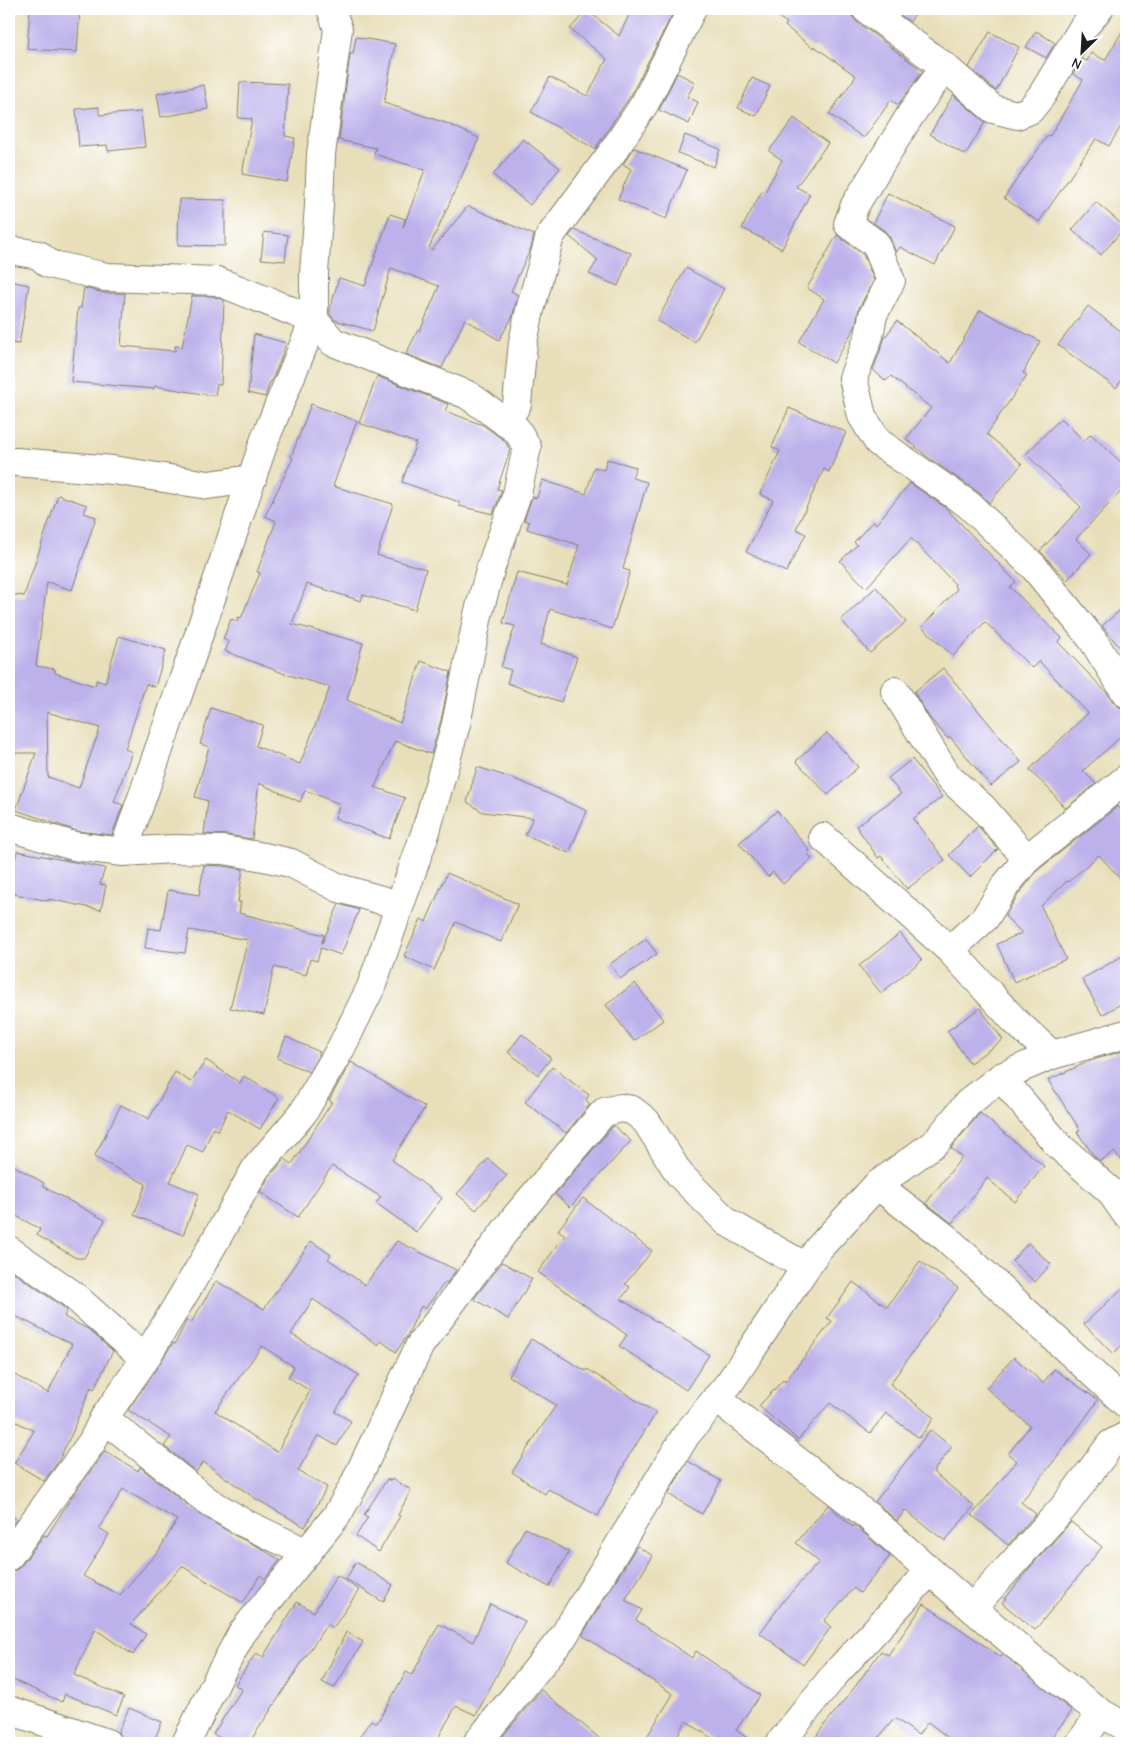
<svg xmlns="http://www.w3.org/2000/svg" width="1135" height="1752" viewBox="0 0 1135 1752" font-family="'Comic Neue',sans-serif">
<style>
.building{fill:#bcb1ea;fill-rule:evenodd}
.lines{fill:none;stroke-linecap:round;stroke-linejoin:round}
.street-casing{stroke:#827e6b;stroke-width:30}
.street{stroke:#fff;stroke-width:28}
</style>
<rect width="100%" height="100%" fill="#fff"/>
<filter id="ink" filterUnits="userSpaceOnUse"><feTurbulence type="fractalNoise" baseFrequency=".02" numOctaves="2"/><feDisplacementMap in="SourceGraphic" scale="10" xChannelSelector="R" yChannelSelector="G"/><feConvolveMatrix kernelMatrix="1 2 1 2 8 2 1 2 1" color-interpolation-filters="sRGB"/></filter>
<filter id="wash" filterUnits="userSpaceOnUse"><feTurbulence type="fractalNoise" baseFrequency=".0096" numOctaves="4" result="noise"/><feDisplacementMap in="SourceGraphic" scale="20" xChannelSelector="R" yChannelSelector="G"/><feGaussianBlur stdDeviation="1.12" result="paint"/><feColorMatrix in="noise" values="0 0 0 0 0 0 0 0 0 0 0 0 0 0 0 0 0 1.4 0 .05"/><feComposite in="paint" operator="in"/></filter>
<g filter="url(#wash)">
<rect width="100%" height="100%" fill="#e8dfba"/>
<g id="blocks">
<!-- building -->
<g class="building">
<polygon points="30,9 80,9 77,52 27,49"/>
<polygon points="632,9 675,9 631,95 595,149 531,112 550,77 587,96 607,59 570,29 587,10 619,36"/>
<polygon points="766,9 851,9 852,16 857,22 923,71 898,105 891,100 864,138 829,114 856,76 814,46 813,48 785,26 787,23"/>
<polygon points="892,9 918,9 910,22"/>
<polygon points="1126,25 1126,118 1109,146 1096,139 1039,222 1004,198 1048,135 1050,136 1083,80 1073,74 1082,59 1087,61 1091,53 1105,60"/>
<polygon points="1036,31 1055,43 1046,58 1026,47"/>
<polygon points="990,32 1019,47 996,91 969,67"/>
<polygon points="356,37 395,44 384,103 446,123 479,138 429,248 432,250 468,206 534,235 531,248 511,291 518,295 512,318 499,340 465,319 442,368 406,354 418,330 420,331 439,286 391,268 373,331 334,320 330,314 330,309 339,278 365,286 390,214 405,219 403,227 425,170 374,154 376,148 339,140 350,54 353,54"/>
<polygon points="677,73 695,82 687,97 698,102 689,124 659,110"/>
<polygon points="752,78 770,86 756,116 738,108"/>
<polygon points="240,82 288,84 285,136 295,138 287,182 242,174 252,119 238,118"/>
<polygon points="204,85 208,109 161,117 157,94"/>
<polygon points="953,95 985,122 965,155 930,134"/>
<polygon points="99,107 99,115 141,112 145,147 108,151 107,145 79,147 76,109"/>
<polygon points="794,118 828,143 796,187 810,194 782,249 742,228 762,191 765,192 782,160 769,151"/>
<polygon points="685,135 720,149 714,167 678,153"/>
<polygon points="523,139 560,168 530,205 493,175"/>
<polygon points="634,148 687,170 666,219 618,199 631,169 623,164"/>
<polygon points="888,193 955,226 935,265 900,247 896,253 890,238 885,231 873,223"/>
<polygon points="179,199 225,200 225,246 178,245"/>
<polygon points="1096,202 1125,227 1101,255 1072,230"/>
<polygon points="574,230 631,253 618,286 589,274 598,260 569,236"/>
<polygon points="264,232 288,235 285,261 261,259"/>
<polygon points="837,235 863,254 874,280 859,308 855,327 834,363 799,342 824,299 807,288"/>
<polygon points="686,268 724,289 695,342 657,321"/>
<polygon points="9,281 29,285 19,344 9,343"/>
<polygon points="84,288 105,293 125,293 121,346 175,351 175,346 182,347 192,296 212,296 224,300 221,385 217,384 215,396 155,386 154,389 71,382 78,308 81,308"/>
<polygon points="1088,306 1126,335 1126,373 1116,388 1058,345"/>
<polygon points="980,310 1040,341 1023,373 1027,375 987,434 1022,464 989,503 978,492 930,459 906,439 931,408 891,376 886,381 873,370 885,337 897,321 950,363"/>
<polygon points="254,334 286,343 281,358 271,382 270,382 265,397 248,393"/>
<polygon points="377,376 448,404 445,411 483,425 505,441 510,450 497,489 502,490 493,514 459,506 459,502 402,482 416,443 359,423"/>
<polygon points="311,404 357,421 333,486 393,504 377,555 426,569 415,610 363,595 361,601 307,584 292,624 363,643 347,700 400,723 421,661 451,672 441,720 431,754 395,741 375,787 405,798 389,839 335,818 340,804 305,790 300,802 259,783 252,839 227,835 204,834 208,801 195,797 209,747 200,744 211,708 263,725 256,746 300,764 330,687 285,674 225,651 229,642 223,639 231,619 237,621 238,617 241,618 260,573 257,572 276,521 265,516 293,458 291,457"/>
<polygon points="789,408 846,432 829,472 824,469 796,529 806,534 786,572 746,552 773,500 760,494 780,451 772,447"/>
<polygon points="1061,418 1084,441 1091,434 1126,467 1126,486 1076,539 1091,554 1067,580 1040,551 1081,507 1026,454"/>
<polygon points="607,459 636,467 632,478 647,482 623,569 630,571 612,629 550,609 541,644 577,657 561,702 507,683 511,670 501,667 515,626 503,623 517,572 567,585 579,545 527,529 529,522 524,520 532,497 537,498 542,480 586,494 594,467 604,470"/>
<polygon points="910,483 945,507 1016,582 1010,587 1062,638 1058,642 1108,694 1113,702 1119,707 1126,709 1126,732 1083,771 1096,784 1065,809 1051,791 1029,770 1088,713 1039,661 1032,668 985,622 953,656 922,627 957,589 954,586 955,584 911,538 866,588 840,561 857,545 854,542 873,521 876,524"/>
<path d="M58,495l29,10 -3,8 12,4 -24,73 -25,-8 -11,84 19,3v4l40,13 1,-6 9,3 14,-47 47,14 -11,37 -9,-3 -21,65 7,3 -18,50 9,3 -11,30 -35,-4 -61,-21 20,-57h-27v-159l15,2zM47,712l53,16 -21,60 -31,-11z"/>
<polygon points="876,587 906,622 870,653 841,620"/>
<polygon points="1126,605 1126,655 1102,626"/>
<polygon points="943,668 1021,762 991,786 950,737 948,739 929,717 914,692"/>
<polygon points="827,733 858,767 828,795 796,761"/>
<polygon points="912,759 942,797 913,819 945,860 907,889 881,856 878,858 856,826 901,794 888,778"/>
<polygon points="477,767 515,779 587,811 569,853 525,835 533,818 483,812 467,802"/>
<polygon points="1118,806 1126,816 1126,885 1099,855 1068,882 1067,881 1041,906 1066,959 1014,982 997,944 1022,933 1005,916 1018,895 1038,870"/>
<polygon points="777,811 810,851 807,853 812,859 783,884 773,872 768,877 739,843"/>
<polygon points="978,826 998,849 970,877 949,855"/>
<polygon points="17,851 105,868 100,884 106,885 101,910 49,899 49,901 9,893"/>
<polygon points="204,865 222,866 243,869 238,902 241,902 239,913 324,935 322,943 339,904 359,910 341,955 321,948 317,961 310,959 306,975 274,967 264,1015 230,1008 248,940 189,930 185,953 145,948 148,928 161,930 168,890 199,895"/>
<polygon points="447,873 518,904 501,942 456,922 434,970 404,956 421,919 426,922"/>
<polygon points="900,933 922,960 881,993 859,966"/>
<polygon points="646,939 657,954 620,979 610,964"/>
<polygon points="1126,954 1126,1001 1102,1015 1082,979"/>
<polygon points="635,983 663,1020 634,1041 606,1005"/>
<polygon points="980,1008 1003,1040 970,1063 947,1031"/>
<polygon points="522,1034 551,1058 538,1075 508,1052"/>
<polygon points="286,1037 320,1052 309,1072 277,1058"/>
<polygon points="1126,1050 1126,1165 1114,1152 1100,1161 1094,1156 1077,1132 1080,1130 1048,1080 1090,1061"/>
<polygon points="206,1060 240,1083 244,1076 279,1098 260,1129 228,1110 218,1131 213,1128 203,1152 187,1145 170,1182 199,1194 183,1235 134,1215 146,1184 94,1157 121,1105 149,1119 175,1072 191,1082"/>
<polygon points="351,1062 425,1107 392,1160 442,1198 416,1232 376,1203 381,1197 332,1166 298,1217 260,1192 269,1177 285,1159 292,1164 332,1102 329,1100"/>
<polygon points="552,1067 589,1095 586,1100 590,1104 566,1133 525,1102"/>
<polygon points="980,1113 1044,1166 1015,1202 987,1178 952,1223 926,1203 962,1157 951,1148"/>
<polygon points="613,1126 614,1126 631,1141 570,1207 555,1194"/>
<polygon points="488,1159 507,1175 476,1210 457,1194"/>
<polygon points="9,1163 44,1183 42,1186 105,1220 84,1258 76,1258 37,1235 40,1229 9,1212"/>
<polygon points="583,1198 652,1251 625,1284 630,1287 621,1299 709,1355 686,1390 619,1346 627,1335 538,1272 565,1235 558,1230"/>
<path d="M311,1241l20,14 -3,4 37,26 32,-44 59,29 -9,13 -2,-1 -20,27 -4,-3 -14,30 -11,16 -15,-11 -3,4 -65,-46 -22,35 68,41 -24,37 16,9 -14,25 -19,-11 -20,36 29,16 -22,40 -49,-28 -53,-37 -7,10 -32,-26 7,-9 -43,-27 45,-67 2,1 12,-24 4,3 25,-42 48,28zM262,1346l32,21 -6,10 22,14 -33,61 -62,-41z"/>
<polygon points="1028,1243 1051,1264 1035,1282 1012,1261"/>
<polygon points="920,1261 958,1288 890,1384 934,1418 919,1438 886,1413 870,1433 830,1403 798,1440 759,1406 783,1380 785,1382 832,1321 827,1318 853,1282 887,1307"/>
<polygon points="502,1262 532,1279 508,1319 474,1299"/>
<polygon points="9,1269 62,1306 67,1310 64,1317 88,1329 113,1351 94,1389 91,1387 74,1427 75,1427 58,1462 44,1481 14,1463 34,1431 9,1418 9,1372 48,1393 72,1344 9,1313"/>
<polygon points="1126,1285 1126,1341 1113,1354 1084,1324"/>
<polygon points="531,1339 586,1371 587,1369 656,1413 627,1459 598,1516 548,1489 545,1494 512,1472 556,1405 509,1376"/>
<polygon points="1014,1357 1043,1383 1054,1369 1098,1400 1058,1456 1021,1502 1036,1514 1008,1545 972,1515 1017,1461 1008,1454 1030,1426 986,1388"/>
<polygon points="930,1430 952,1447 933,1472 974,1506 945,1541 905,1510 897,1521 875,1502"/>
<path d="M105,1451l33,20 2,-4 58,46 36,22 25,12 21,13 -15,19 -5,-4 -17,28 -61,-37 -51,58 15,10 -13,21 -38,-26 -21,46 50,22 -8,18 -51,-21 -3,8 -53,-24v-107l7,-1 5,-4 23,-31 3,1 24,-38zM123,1489l54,31 -18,30 -39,45 -37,-19 26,-42 -10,-6z"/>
<polygon points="688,1461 721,1481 702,1514 668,1494"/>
<polygon points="387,1479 391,1481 392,1479 411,1490 398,1515 400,1516 379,1552 356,1536 368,1517 364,1515"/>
<polygon points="828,1505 853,1527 854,1525 858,1528 890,1556 860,1593 854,1588 824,1621 831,1627 803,1665 760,1633 785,1599 819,1562 796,1543"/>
<polygon points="9,1515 16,1519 9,1530"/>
<polygon points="1071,1522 1102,1547 1035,1630 1002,1603 1030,1567"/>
<polygon points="525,1528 569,1552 549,1587 506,1563"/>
<polygon points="637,1546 653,1556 625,1600 642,1610 636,1620 692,1658 696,1651 760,1695 736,1730 754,1743 719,1743 686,1721 673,1743 643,1743 673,1694 582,1635"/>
<polygon points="356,1562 393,1585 383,1602 346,1579"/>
<polygon points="337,1575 359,1590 333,1628 327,1624 249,1743 228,1743 213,1734 242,1689 235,1685 256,1653 263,1657 297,1602 314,1612"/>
<polygon points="490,1604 525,1621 476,1715 456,1706 435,1743 355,1743 371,1720 377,1723 406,1672 412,1675 439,1624 473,1642"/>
<polygon points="924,1604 1001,1657 1003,1654 1072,1711 1047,1743 955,1743 928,1722 918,1735 895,1718 874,1743 812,1743 822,1728 854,1688 881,1651 888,1655"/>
<polygon points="346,1632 363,1642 334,1688 322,1682"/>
<polygon points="541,1690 605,1743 497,1743"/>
<polygon points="129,1708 162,1722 153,1743 122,1743 118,1732"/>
</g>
</g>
</g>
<g filter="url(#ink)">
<use href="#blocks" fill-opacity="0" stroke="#827e6b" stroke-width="1"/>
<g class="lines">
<!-- street casing -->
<g class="street-casing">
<g id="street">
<polyline points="866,9 945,67 993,109 1017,115 1030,110 1042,95 1082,29 1099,9"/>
<polyline points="945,67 911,114 855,205 848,224 876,244 891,281 873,315 869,336 853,378 862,416 878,442 969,505 1034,567 1092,639 1126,693"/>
<polyline points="9,250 39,255 49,264 106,277 217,281 314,320 333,342 468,395 517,430 527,447 517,494 491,567 478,615 456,724 426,831 371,987 341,1048 303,1113 256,1168 202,1264 145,1359 104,1418 92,1442 9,1556"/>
<polyline points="506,423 517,404 523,342 530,310 550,236 614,150 645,103 692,9"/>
<polyline points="16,462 113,470 208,485 252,479"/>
<polyline points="895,691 948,777 982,807 1027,859"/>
<polyline points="9,827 74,846 123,852 173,849 224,850 264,857 291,863 339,888 399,905"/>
<polyline points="823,837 950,950 1014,1020 1052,1055"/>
<polyline points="123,852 193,652 265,439 314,320 314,273 319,205 321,154 338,29 331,9"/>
<polyline points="950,950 985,918 1005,886 1027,859 1126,779"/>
<polyline points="1001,1077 1058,1145 1110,1191 1126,1214"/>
<polyline points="877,1185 946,1238 1126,1404"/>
<polyline points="9,1250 72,1294 145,1359"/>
<polyline points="716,1398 868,1516 972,1608 1051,1675 1101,1713 1126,1727"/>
<polyline points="104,1418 206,1500 242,1522 307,1553"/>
<polyline points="972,1608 1063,1508 1111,1444 1126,1436"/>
<polyline points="9,1710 107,1743"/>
<polyline points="186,1743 220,1674 242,1633 337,1515 353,1487 420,1345 514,1219 604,1112 621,1108 632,1110 646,1121 680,1175 727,1222 806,1267"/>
<polyline points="477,1743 563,1637 686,1435 730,1382 818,1249 877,1185 936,1142 968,1103 1001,1077 1052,1055 1126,1034"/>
<polyline points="780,1743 836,1673 930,1571"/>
<polyline points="1080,1743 1101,1713"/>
</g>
</g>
<!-- street -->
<use href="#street" class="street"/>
</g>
</g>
<!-- margin -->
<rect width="1135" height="1752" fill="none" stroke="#fff" stroke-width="30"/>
<!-- north arrow -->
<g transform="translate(1082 52) rotate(205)" stroke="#ffffff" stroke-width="4" paint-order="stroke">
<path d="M0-4L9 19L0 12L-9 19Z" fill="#1c1c1c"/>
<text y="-8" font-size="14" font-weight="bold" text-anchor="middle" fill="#1c1c1c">N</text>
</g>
</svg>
